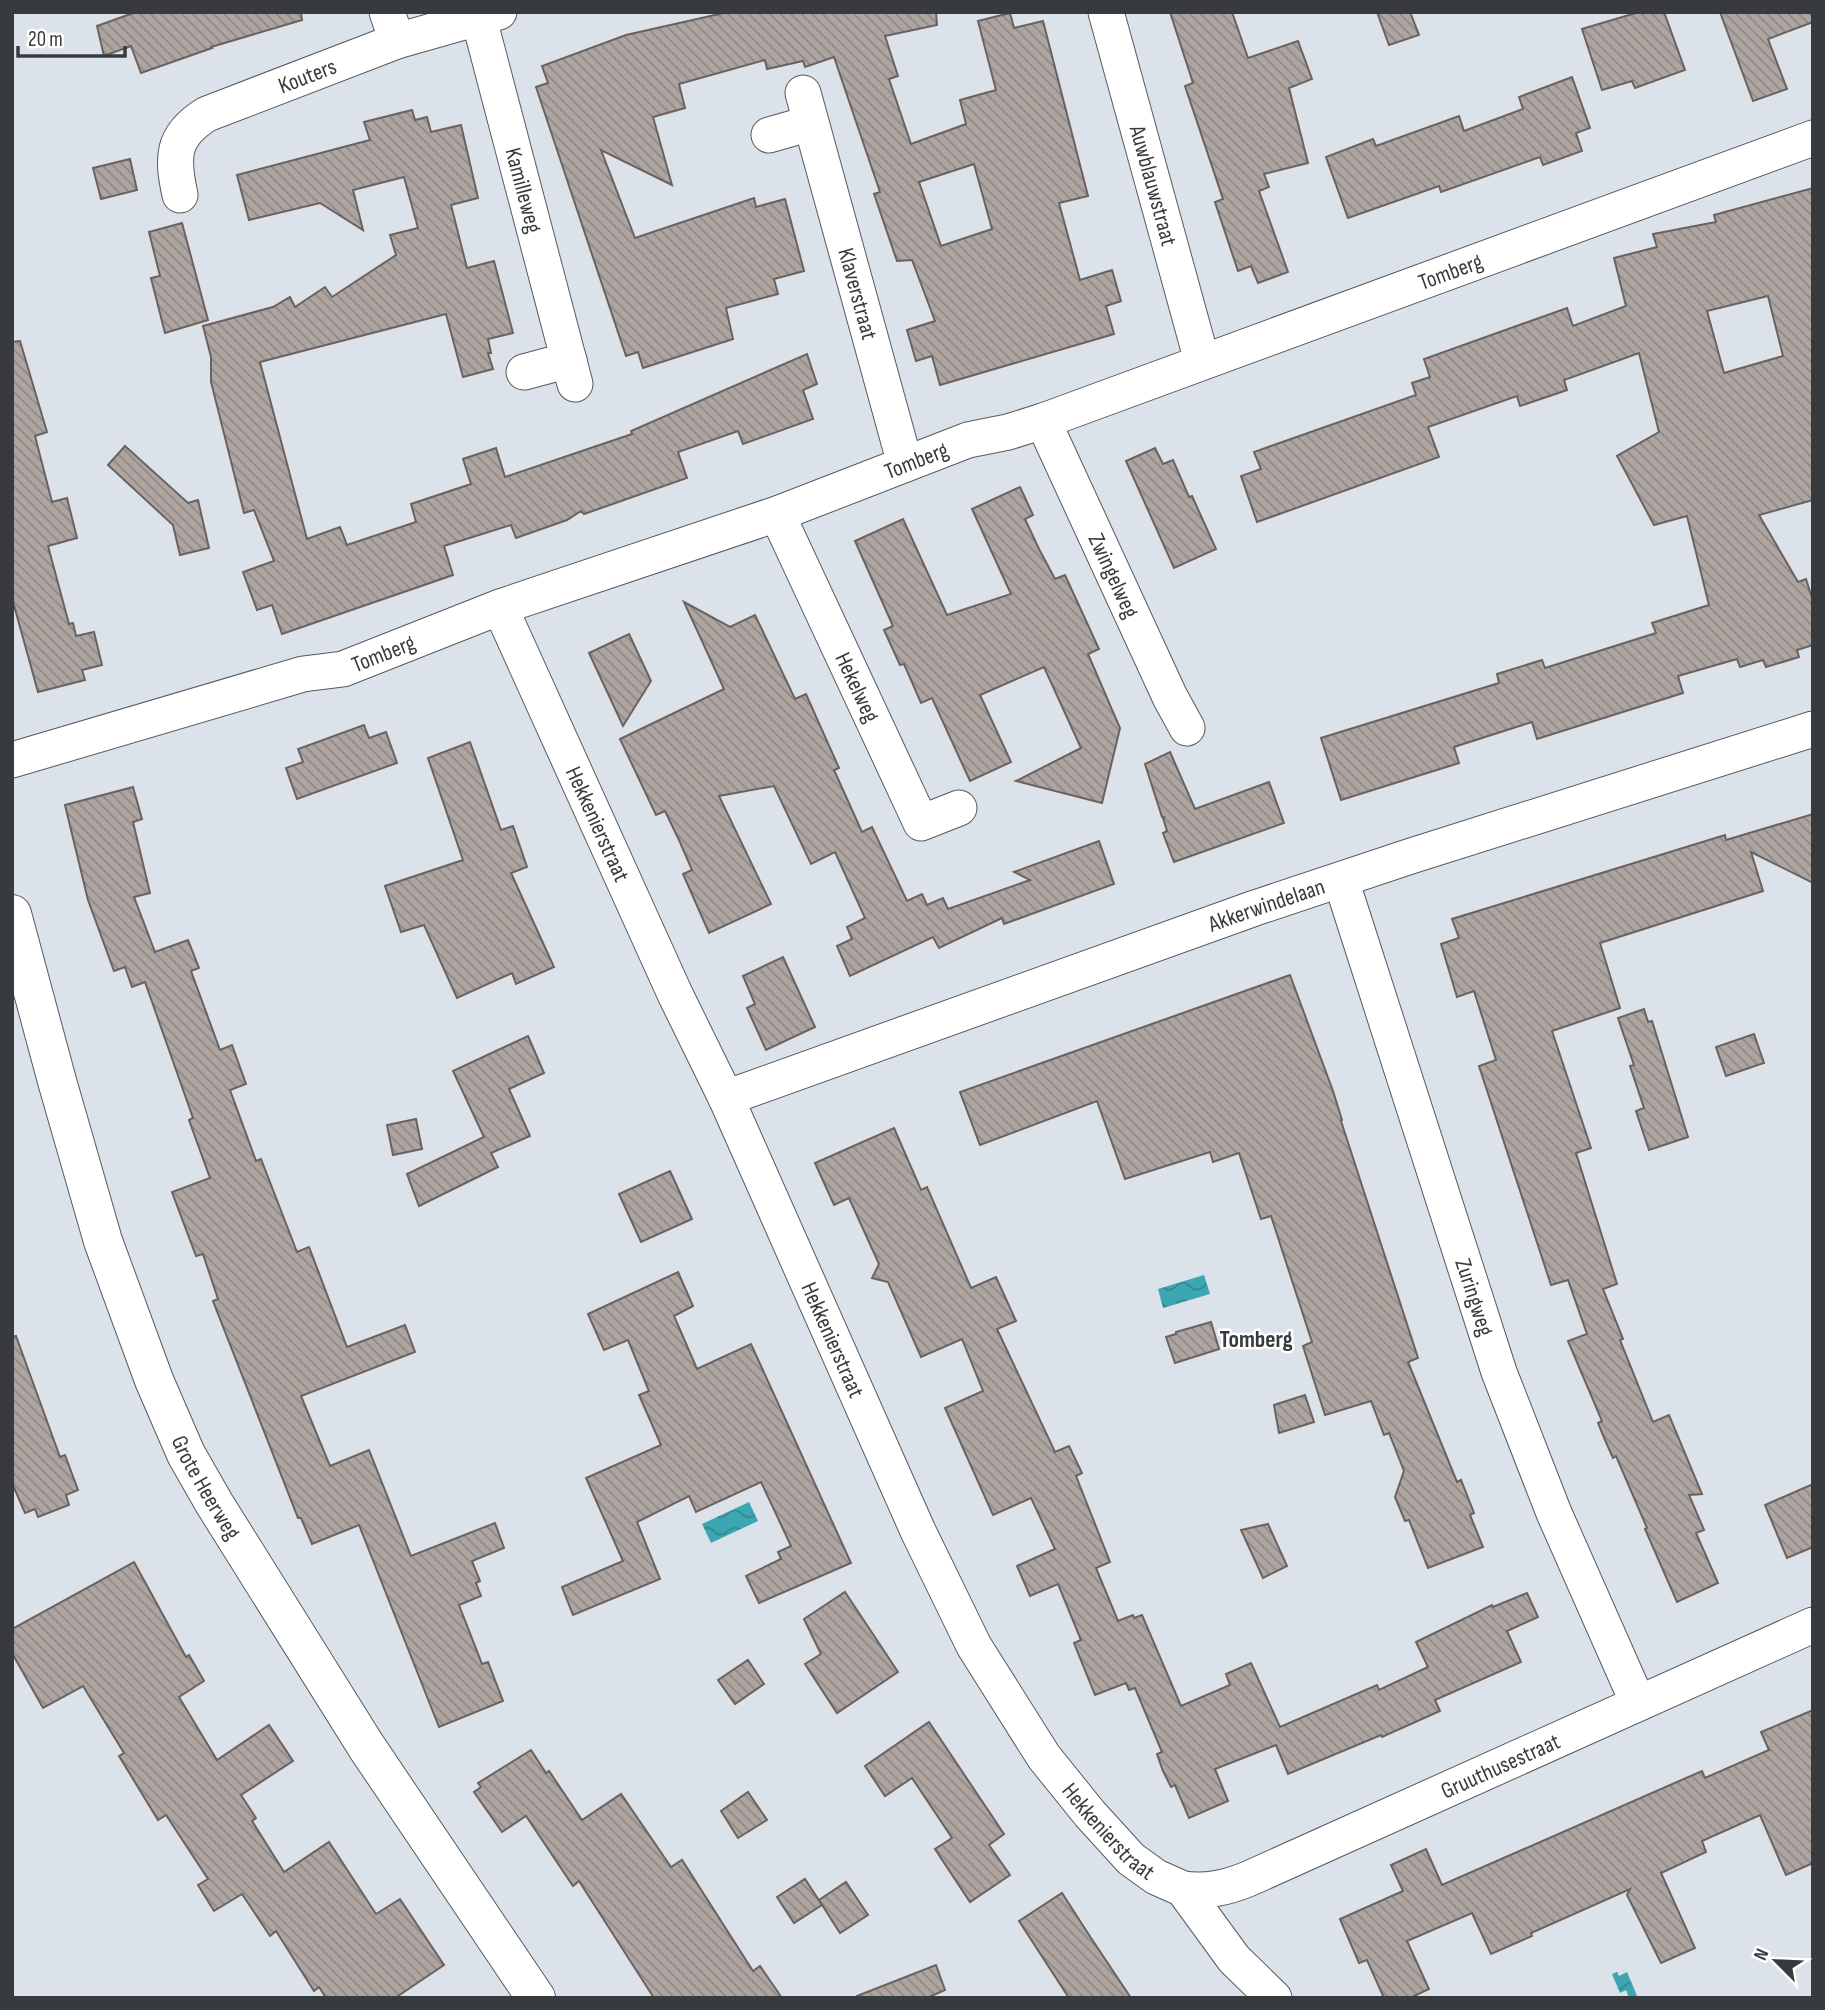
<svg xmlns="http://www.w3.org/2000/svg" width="1825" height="2010" viewBox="0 0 1825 2010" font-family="'Sofia Sans Condensed',sans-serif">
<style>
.water{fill:url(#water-waves)}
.building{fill:url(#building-back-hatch);stroke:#6b625f;stroke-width:2;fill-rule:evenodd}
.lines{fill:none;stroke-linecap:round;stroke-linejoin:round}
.street-casing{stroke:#555a60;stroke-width:37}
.secondary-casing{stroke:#555a60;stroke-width:40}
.street{stroke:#fff;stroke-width:35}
.secondary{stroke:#fff;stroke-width:38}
.labels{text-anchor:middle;stroke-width:5;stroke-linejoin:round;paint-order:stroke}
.street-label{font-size:23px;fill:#383b3e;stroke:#fff}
.neighbourhood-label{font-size:24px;font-weight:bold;fill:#383b3e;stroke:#fff}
</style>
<defs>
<pattern id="water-waves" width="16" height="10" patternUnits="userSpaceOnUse" patternTransform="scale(1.75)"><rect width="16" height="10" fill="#3ca6b1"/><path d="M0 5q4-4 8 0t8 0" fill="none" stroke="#338891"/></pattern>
<pattern id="building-back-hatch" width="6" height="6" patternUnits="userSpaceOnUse" patternTransform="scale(1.75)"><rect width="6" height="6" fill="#aea5a1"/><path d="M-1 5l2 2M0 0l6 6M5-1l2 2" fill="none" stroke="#8f8885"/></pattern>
</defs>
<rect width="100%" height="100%" fill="#dce2e9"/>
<!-- water -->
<g class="water">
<polygon points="1204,1275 1210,1294 1163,1308 1158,1289"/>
<polygon points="749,1502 758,1521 711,1543 702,1524"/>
<polygon points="1617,1972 1619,1976 1627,1972 1638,1998 1629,1998 1626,1990 1620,1993 1612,1974"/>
</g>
<!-- building -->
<g class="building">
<polygon points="136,12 301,12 302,20 211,47 212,48 141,73 131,46 104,56 97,26"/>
<path d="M728,12h208l1,13 -52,11 13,40 -9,3 22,65 55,-20 -6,-24 36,-10 -18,-69 32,-8 4,15 29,-7 45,175 -29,7 21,77 32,-10 9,31 -15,5 8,28 -174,51 -8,-29 -16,5 -9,-31 28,-9 -23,-61 -15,1 -23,-67 6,-2 -46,-135 -29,10 -2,-6 -36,8 -2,-9 -86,24 6,24 -32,9 19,68 -71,-35 34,88 119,-40 2,9 29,-8 19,72 -30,8 4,15 -52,14 7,31 -90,29 -5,-16 -12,4 -90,-269 12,-4 -6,-17 84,-31zM974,164l18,65 -51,17 -22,-64z"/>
<polygon points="1170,12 1232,12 1248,58 1298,41 1312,79 1289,88 1308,163 1264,174 1269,187 1259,191 1288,272 1258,283 1251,266 1238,271 1215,202 1223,199 1185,86 1193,83"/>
<polygon points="1377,12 1410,12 1419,35 1389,45"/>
<polygon points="1639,12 1664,12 1685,70 1635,88 1632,81 1602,90 1582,29"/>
<polygon points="1720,12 1813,12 1813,22 1768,39 1787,89 1753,101"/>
<polygon points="1572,77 1590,128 1576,133 1582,151 1543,165 1540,157 1441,192 1439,186 1348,218 1326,157 1373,139 1376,146 1459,116 1464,131 1523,109 1519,97"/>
<polygon points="412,110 415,120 427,117 431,132 461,125 478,198 451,205 467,268 494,261 513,333 488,339 491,353 488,353 493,369 463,377 446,314 260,362 307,539 340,527 347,545 416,522 411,504 471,484 463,459 496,448 505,477 632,434 631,431 807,354 817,384 803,390 813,419 743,444 738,431 678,452 687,478 604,507 584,514 581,511 567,520 516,538 511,525 444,546 453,575 282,634 272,605 257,610 243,572 274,561 254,510 244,513 211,382 211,357 203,326 273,307 290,297 295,307 325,287 332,297 396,255 390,235 418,228 404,177 353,190 363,230 320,203 249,220 237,175 370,140 364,122"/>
<polygon points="130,159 137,190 101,199 93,168"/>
<path d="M1813,188v312l-54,15 39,67 8,-3 7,22v44l-16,5 2,7 -33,10 -3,-7 -23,7 -3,-8 -59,17 5,17 -146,46 -5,-17 -78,25 5,16 -118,37 -20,-62 178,-55 -2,-9 45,-14 3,8 111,-35 -4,-10 57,-18 -22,-89 -33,9 -37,-69 42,-24 -20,-79 -75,27 3,10 -47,16 -3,-10 -89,31 11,30 -182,65 -16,-46 20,-7 -7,-17 162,-57 -4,-12 18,-6 -6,-18 143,-51 6,18 53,-20 -12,-48 43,-11 -4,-13 63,-12 -2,-7zM1768,296l15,60 -59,17 -17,-62z"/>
<polygon points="182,223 208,320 165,333 151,278 160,276 149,232"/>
<polygon points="20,341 47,432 35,436 52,502 67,498 77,538 48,546 69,624 73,623 76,636 94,632 102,665 82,670 85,680 38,692 12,598 12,342"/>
<polygon points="125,446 188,503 198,500 209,548 180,555 173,525 108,465"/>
<polygon points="1155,448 1163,464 1173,460 1189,497 1192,496 1216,549 1174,568 1126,461"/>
<polygon points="1020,487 1033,515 1025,519 1039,549 1055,579 1065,575 1099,649 1088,654 1120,728 1102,803 1016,781 1081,748 1044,667 980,695 1011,762 970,781 932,698 921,703 904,664 900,665 884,630 893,626 855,541 903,519 947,615 1011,594 972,509"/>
<polygon points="684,602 730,627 755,615 795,699 806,694 839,768 834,770 862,832 872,827 907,901 922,894 927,905 943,898 948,909 1030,880 1014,872 1099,841 1114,884 1004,924 1002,918 939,948 933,937 850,976 837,946 852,939 847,927 865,918 835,852 811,864 774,786 719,796 771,904 709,933 683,874 692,870 679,840 665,811 656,815 620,739 724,689"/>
<polygon points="629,634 651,681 623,726 589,653"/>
<polygon points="364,725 369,738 386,732 397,763 297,799 286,768 303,762 298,749"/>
<polygon points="470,742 501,830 513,826 527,867 511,873 554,967 516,984 512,973 457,998 424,925 401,932 385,886 463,860 428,758"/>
<polygon points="1170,752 1195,809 1269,782 1284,823 1174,862 1163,833 1167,831 1163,818 1165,817 1162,817 1145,764"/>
<polygon points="133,787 142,819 133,822 150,893 134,897 155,952 188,940 199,968 191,971 220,1050 232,1045 246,1084 230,1090 256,1161 261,1159 297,1252 309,1247 347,1347 405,1325 415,1352 301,1396 330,1466 369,1450 411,1556 495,1523 504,1548 472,1561 480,1581 476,1583 481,1596 459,1605 482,1664 488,1662 503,1701 439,1727 359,1525 312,1544 301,1518 298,1518 213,1301 218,1299 203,1254 196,1256 172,1192 210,1178 189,1120 193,1118 145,982 132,987 125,967 114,971 88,900 65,805"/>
<polygon points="1813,814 1813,883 1751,852 1763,891 1600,943 1620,1008 1552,1031 1591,1148 1576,1153 1617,1284 1603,1289 1623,1339 1620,1340 1653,1422 1669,1415 1702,1494 1689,1495 1704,1530 1696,1533 1718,1583 1677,1602 1645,1529 1647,1528 1616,1456 1613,1458 1605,1440 1598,1423 1602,1421 1568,1341 1587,1334 1568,1280 1551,1285 1479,1066 1496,1060 1474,991 1457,997 1441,944 1459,938 1452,919 1725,835 1726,840"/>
<polygon points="783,957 815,1027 766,1050 747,1008 755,1004 743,976"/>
<polygon points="1290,975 1333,1091 1342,1120 1341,1121 1418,1358 1408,1362 1457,1482 1461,1480 1474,1513 1470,1515 1483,1547 1428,1568 1409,1520 1405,1521 1395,1497 1404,1471 1389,1433 1384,1435 1371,1401 1325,1415 1303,1346 1312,1342 1271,1216 1261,1219 1239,1153 1213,1162 1210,1152 1125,1179 1097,1101 980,1145 960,1092"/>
<polygon points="1644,1009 1648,1022 1652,1021 1688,1137 1649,1150 1636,1111 1644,1108 1630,1066 1634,1065 1618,1018"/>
<polygon points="1754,1034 1764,1063 1726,1076 1716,1047"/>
<polygon points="528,1036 544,1073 509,1089 530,1136 491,1153 498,1167 419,1206 407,1174 484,1137 453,1071"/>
<polygon points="416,1119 422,1149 393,1155 387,1125"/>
<polygon points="894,1128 921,1190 927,1187 971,1288 996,1277 1016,1321 997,1329 1055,1452 1069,1446 1082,1473 1076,1476 1110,1562 1096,1568 1118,1621 1133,1615 1134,1618 1142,1615 1181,1706 1230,1685 1226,1674 1251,1663 1280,1727 1377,1685 1379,1690 1428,1667 1416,1642 1492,1605 1493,1607 1527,1593 1538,1617 1507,1631 1521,1662 1435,1700 1440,1711 1382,1737 1381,1735 1288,1774 1276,1745 1215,1769 1228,1801 1189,1818 1175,1785 1171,1787 1163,1771 1157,1754 1162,1752 1135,1688 1129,1690 1126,1683 1095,1695 1074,1643 1081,1640 1058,1584 1030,1596 1017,1566 1055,1549 1031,1498 993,1515 945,1408 983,1391 962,1339 921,1357 888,1282 872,1278 879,1264 849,1198 834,1205 815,1163"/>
<polygon points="670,1171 692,1219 641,1242 619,1194"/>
<polygon points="678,1272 693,1306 674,1316 697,1369 751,1344 851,1563 759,1603 746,1576 781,1559 778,1552 791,1546 761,1482 696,1512 689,1496 637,1522 660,1579 573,1615 562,1587 623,1561 586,1478 661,1445 639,1395 649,1391 628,1340 604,1350 588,1314"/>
<polygon points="1211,1322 1219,1349 1175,1363 1166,1337 1176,1334 1176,1332"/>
<polygon points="16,1336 60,1457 65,1455 78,1490 66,1495 69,1505 38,1517 35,1509 25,1513 12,1483 12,1337"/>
<polygon points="1305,1395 1314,1422 1279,1433 1274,1405"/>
<polygon points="1813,1484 1813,1547 1787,1558 1765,1505"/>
<polygon points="1268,1524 1287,1566 1263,1578 1241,1530"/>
<polygon points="134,1562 186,1657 189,1655 204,1681 179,1697 217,1760 269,1725 293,1761 241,1795 256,1818 252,1821 284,1872 329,1842 376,1914 400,1899 444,1965 395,1998 326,1998 319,1987 314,1991 276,1931 270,1936 242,1894 214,1911 198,1885 208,1879 166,1815 158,1820 119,1756 124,1753 83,1686 43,1708 12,1653 12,1629"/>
<polygon points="845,1592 898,1672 837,1713 805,1664 821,1654 804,1619"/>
<polygon points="748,1660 764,1684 735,1704 718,1680"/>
<polygon points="1813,1710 1813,1863 1786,1875 1760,1815 1702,1841 1706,1852 1661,1873 1695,1948 1661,1963 1627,1895 1630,1889 1531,1933 1532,1936 1491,1954 1472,1913 1407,1941 1429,1989 1410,1998 1384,1998 1367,1960 1359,1963 1340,1919 1403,1891 1391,1865 1426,1849 1442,1885 1702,1771 1705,1778 1769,1750 1761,1732"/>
<polygon points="929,1722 1004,1834 989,1845 1010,1875 970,1902 935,1849 952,1838 912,1778 885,1796 865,1766"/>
<polygon points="531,1750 546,1773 549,1771 582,1820 621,1794 671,1867 682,1860 753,1971 760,1966 782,1998 654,1998 579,1881 573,1886 526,1816 502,1832 474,1792 481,1787 478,1783"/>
<polygon points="748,1792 767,1820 738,1838 721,1811"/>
<polygon points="805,1879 822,1905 794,1923 777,1897"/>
<polygon points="846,1882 868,1915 840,1933 819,1900"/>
<polygon points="1062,1893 1091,1938 1131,1998 1069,1998 1019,1921"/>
<polygon points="936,1965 945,1990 927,1998 857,1998 857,1996"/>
</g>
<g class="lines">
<!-- street casing -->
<g class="street-casing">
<g id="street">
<polyline points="387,12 397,41"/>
<path id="s1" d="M1106,12l96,349"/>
<path id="s2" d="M479,19l96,365"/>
<path id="s3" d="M803,93l102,371"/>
<polyline points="769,135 811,123"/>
<path id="s4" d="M180,195c-8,-37 -9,-59 27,-81l190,-73 102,-29"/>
<polyline points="524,372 569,360"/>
<path id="s5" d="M1043,421l127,276 17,31"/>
<path id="s6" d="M777,514l144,309 38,-15"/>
<path id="s7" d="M500,607l175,387 51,104 192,433 56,115 70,111 46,57 41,45 25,18 27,12 51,70 40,39"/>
<path id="s8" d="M12,760l291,-86 40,-5 157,-62 277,-93 191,-74 40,-8 35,-11 770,-283"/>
<path id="s9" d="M1341,880l158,492 55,141 84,190"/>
<path id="s10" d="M726,1098l529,-190 156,-52 402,-127"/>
<path id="s11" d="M1183,1889c24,3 43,-1 65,-10l565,-254"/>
</g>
</g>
<!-- secondary casing -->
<g class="secondary-casing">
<g id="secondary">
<path id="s12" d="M12,914l45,167 46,160 51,139 32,74 28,49 152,243 170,252"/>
</g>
</g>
<!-- street -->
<use href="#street" class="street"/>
<!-- secondary -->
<use href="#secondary" class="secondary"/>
</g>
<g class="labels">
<!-- street labels -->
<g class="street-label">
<text dy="8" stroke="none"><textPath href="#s4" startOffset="201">Kouters</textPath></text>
<text dy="8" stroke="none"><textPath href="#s1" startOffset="180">Auwblauwstraat</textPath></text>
<text dy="8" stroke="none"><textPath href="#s2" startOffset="177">Kamilleweg</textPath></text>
<text dy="8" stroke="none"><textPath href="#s8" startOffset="1521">Tomberg</textPath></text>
<text dy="8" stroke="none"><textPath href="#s3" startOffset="208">Klaverstraat</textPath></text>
<text dy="8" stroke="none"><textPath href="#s8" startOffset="954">Tomberg</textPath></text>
<text dy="8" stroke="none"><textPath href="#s5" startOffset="170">Zwingelweg</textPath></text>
<text dy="8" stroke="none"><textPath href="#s8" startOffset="387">Tomberg</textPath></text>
<text dy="8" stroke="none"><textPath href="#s6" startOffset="191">Hekelweg</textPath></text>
<text dy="8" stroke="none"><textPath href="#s7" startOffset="238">Hekkenierstraat</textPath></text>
<text dy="8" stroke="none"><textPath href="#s10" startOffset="574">Akkerwindelaan</textPath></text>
<text dy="8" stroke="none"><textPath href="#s9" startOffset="438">Zuringweg</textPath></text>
<text dy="8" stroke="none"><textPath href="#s7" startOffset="805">Hekkenierstraat</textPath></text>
<text dy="8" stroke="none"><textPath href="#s12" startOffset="607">Grote Heerweg</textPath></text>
<text dy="8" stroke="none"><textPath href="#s11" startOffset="343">Gruuthusestraat</textPath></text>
<text dy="8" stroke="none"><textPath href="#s7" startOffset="1372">Hekkenierstraat</textPath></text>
</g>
<!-- neighbourhood labels -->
<g class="neighbourhood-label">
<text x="1256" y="1347">Tomberg</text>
</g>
</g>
<!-- border -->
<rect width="1825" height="2010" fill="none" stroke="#383b3e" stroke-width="28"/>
<!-- north arrow -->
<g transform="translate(1776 1961) rotate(294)" stroke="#ffffff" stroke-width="5" paint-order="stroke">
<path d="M0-5L12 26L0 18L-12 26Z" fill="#383b3e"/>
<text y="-10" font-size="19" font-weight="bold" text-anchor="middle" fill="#383b3e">N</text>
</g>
<!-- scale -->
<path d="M18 46v10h107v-10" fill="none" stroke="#383b3e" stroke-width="3.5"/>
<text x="28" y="46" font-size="21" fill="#383b3e" stroke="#ffffff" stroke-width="5" paint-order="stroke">20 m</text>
</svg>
